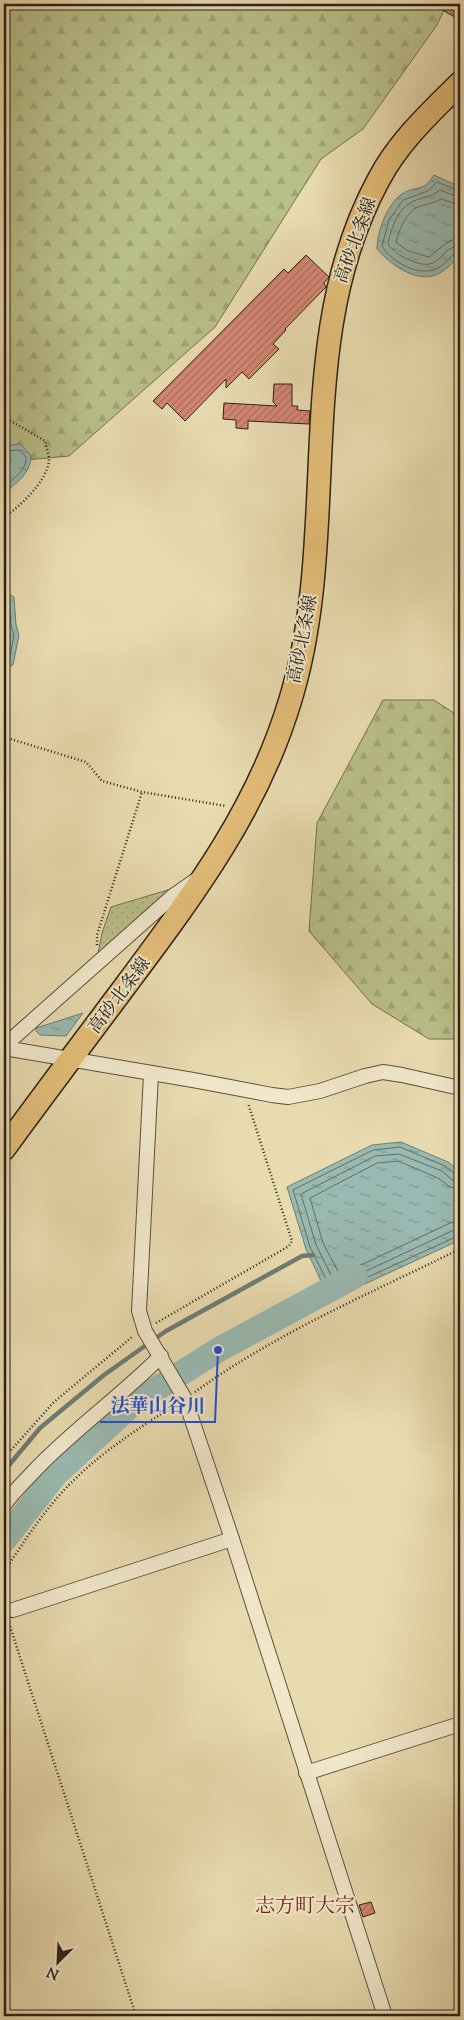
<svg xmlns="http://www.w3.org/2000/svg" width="464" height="2020" viewBox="0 0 464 2020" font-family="'Sorts Mill Goudy','Noto Serif JP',serif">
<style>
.grass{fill:url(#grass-dots);stroke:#727050}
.forest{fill:url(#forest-firs);stroke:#727050}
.water{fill:url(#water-ripples);stroke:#6d7d74}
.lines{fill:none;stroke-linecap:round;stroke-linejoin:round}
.shore{stroke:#626e64;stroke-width:1}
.stream{stroke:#6d7d74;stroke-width:4.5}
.river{stroke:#99bab2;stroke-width:25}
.building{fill:url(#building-hatch);stroke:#2b2216}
.street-casing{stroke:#5a503c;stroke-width:16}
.primary-casing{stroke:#2b2216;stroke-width:25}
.path{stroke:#2b2216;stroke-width:2.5;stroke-dasharray:1 2.5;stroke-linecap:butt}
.street{stroke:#f1e8cc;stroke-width:14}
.primary{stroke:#e4be78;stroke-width:22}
.labels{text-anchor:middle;stroke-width:4;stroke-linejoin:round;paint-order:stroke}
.street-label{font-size:18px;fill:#2b2216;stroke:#f1e8cc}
.quarter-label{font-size:20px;fill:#7a1f14;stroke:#f1e8cc}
.leader{fill:none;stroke:#1d4ed8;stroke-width:2}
.callout-dot{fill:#1d4ed8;stroke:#f1e8cc;stroke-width:2}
.callout-label{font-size:19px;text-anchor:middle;font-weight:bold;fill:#1d4ed8;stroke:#f1e8cc;stroke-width:4;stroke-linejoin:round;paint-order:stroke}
</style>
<defs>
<pattern id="grass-dots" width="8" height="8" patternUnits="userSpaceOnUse" patternTransform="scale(1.25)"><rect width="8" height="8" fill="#b9bf89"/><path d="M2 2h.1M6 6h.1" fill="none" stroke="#9fa476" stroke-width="1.8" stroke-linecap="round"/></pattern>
<pattern id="forest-firs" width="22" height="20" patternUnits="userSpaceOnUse" patternTransform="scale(1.25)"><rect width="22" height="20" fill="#b9bf89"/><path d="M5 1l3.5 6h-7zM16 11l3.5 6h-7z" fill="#9fa476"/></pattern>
<pattern id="water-ripples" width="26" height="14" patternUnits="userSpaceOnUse" patternTransform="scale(1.25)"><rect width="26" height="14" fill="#99bab2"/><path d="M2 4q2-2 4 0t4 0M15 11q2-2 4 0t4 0" fill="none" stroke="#7d9790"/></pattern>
<pattern id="building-hatch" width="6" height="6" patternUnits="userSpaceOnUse" patternTransform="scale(1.25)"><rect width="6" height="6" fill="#d48775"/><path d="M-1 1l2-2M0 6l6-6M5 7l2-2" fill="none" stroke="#ac6e5f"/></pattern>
</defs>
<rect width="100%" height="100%" fill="#e9dbb0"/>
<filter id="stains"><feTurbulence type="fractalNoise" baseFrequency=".004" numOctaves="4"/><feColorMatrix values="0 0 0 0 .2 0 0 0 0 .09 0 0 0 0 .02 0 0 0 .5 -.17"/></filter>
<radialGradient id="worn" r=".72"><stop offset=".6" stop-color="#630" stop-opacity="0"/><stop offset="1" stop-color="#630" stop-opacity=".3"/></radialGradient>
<!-- grass -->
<polygon class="grass" points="171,889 101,954 98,953 102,933 111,907"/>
<!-- forest -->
<g class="forest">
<polygon points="4,4 447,4 437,25 363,129 321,159 215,327 69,456 4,462"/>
<polygon points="383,700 434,700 460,717 460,1039 429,1039 372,1004 309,931 317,823"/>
</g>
<!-- water -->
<g class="water">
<path d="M434,175l26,12v68c-7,8 -15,16 -24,20 -21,8 -47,-12 -59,-26 0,-17 10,-45 25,-55 14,-9 21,-1 32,-19z"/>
<path d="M20,444l11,11c0,18 -14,28 -27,38v-47z"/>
<polygon points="4,591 14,597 16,625 19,635 13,665 4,669"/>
<polygon points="83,1013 66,1036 40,1035 36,1031 36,1028"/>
<polygon points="401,1142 448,1162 460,1172 460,1240 330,1300 306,1249 287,1187 372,1145"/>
</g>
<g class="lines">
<!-- shore -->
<g class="shore">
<path d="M460,191l-23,-9 -9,9 -25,9 -14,20 -7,26c9,16 38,32 56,22 8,-4 13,-15 22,-16"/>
<path d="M460,198l-20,-8c-10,8 -20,7 -30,13 -12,6 -20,28 -22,41 5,7 11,11 19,15 37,17 29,-12 53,-13"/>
<path d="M460,205l-19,-6c-8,5 -21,6 -27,10 -10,8 -15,22 -18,33l12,9 21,6 20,-16 11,-3"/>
<path d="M4,451l15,-1 7,7c1,13 -13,22 -22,30"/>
<polyline points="4,597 9,601 11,626 14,635 9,661 4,664"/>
<polyline points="460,1176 456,1175 445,1166 400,1147 373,1150 293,1190 310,1247 333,1293 460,1235"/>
<polyline points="460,1182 452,1180 442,1171 399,1154 375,1156 301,1194 316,1245 336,1285 454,1230 460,1229"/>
<polyline points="460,1189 450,1187 438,1178 398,1161 377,1163 310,1198 323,1243 340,1275 450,1223 460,1221"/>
</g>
<!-- stream -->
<polyline class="stream" points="4,1471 40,1428 104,1375 166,1331 302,1256 313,1255"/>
<!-- river -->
<polyline class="river" points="4,1540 55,1475 131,1405 218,1350 355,1276"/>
</g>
<!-- building -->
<g class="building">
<polygon points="432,4 460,4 460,20"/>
<polygon points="306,255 329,277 324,283 326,287 285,329 286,330 273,344 279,349 249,379 242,372 226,388 226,379 185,421 167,403 162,409 153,401 284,269 288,273"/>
<polygon points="274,384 292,384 292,406 298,406 297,410 310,411 309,424 248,421 248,429 236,428 236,420 223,419 224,403 277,406 273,402"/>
<polygon points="371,1902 375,1913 363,1917 359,1905"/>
</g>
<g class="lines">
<!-- street casing -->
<g class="street-casing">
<g id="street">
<polyline points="4,1046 173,896 196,880"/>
<polyline points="4,1048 193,1080 272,1095 288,1097 320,1091 365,1076 383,1072 402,1075 460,1088"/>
<polyline points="151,1074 139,1311 145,1331 185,1399 232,1539 385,2016"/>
<path d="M4,1505c10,-14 22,-25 33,-37 39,-40 84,-72 124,-112"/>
<polyline points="13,1610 232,1539"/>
<polyline points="306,1773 460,1724"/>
</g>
</g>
<!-- primary casing -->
<g class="primary-casing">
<path id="primary" d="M4,1149c40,-55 81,-109 122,-164 67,-90 131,-174 164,-284 53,-171 0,-359 89,-522 20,-38 52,-67 81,-96"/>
</g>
<!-- path -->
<g class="path">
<path d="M4,417l41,24c1,6 4,13 4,19 -1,20 -29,47 -45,57"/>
<polyline points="4,737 86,762 102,781 142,792 226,806"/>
<polyline points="97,945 97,935 142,792"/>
<polyline points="156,1323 289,1246 292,1241 248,1103"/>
<path d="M195,1392c81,-59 176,-99 265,-143"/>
<polyline points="4,1458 54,1402 132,1337"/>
<path d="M4,1572c21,-32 42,-65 69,-91 30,-30 66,-53 101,-75"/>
<polyline points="9,1623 136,2016"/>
</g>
<!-- street -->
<use href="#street" class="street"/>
<!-- primary -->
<use href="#primary" class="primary"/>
</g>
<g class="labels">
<!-- street labels -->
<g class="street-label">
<text transform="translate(355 240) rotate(-70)" y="6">高砂北条線</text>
<text transform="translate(302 639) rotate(-79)" y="6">高砂北条線</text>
<text transform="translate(119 995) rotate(-53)" y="6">高砂北条線</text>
</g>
<!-- quarter labels -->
<g class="quarter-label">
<text x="305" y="1912">志方町大宗</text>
</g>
</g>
<!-- callouts -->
<path class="leader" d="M218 1350L215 1422H100"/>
<circle class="callout-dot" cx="218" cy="1350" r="5"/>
<g class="callout-label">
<text x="158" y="1412">法華山谷川</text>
</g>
<!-- margin -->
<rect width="464" height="2020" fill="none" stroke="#e9dbb0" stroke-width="20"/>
<rect x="5" y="5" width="454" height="2010" fill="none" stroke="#2b2216" stroke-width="2.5"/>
<rect x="10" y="10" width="444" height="2000" fill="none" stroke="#2b2216"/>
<!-- north arrow -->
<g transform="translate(58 1962) rotate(204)" stroke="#f1e8cc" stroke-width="4" paint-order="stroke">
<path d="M0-4L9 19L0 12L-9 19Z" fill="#2b2216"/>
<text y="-8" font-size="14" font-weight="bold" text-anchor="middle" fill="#2b2216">N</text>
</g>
<rect width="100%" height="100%" filter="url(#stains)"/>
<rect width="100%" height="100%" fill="url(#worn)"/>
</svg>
